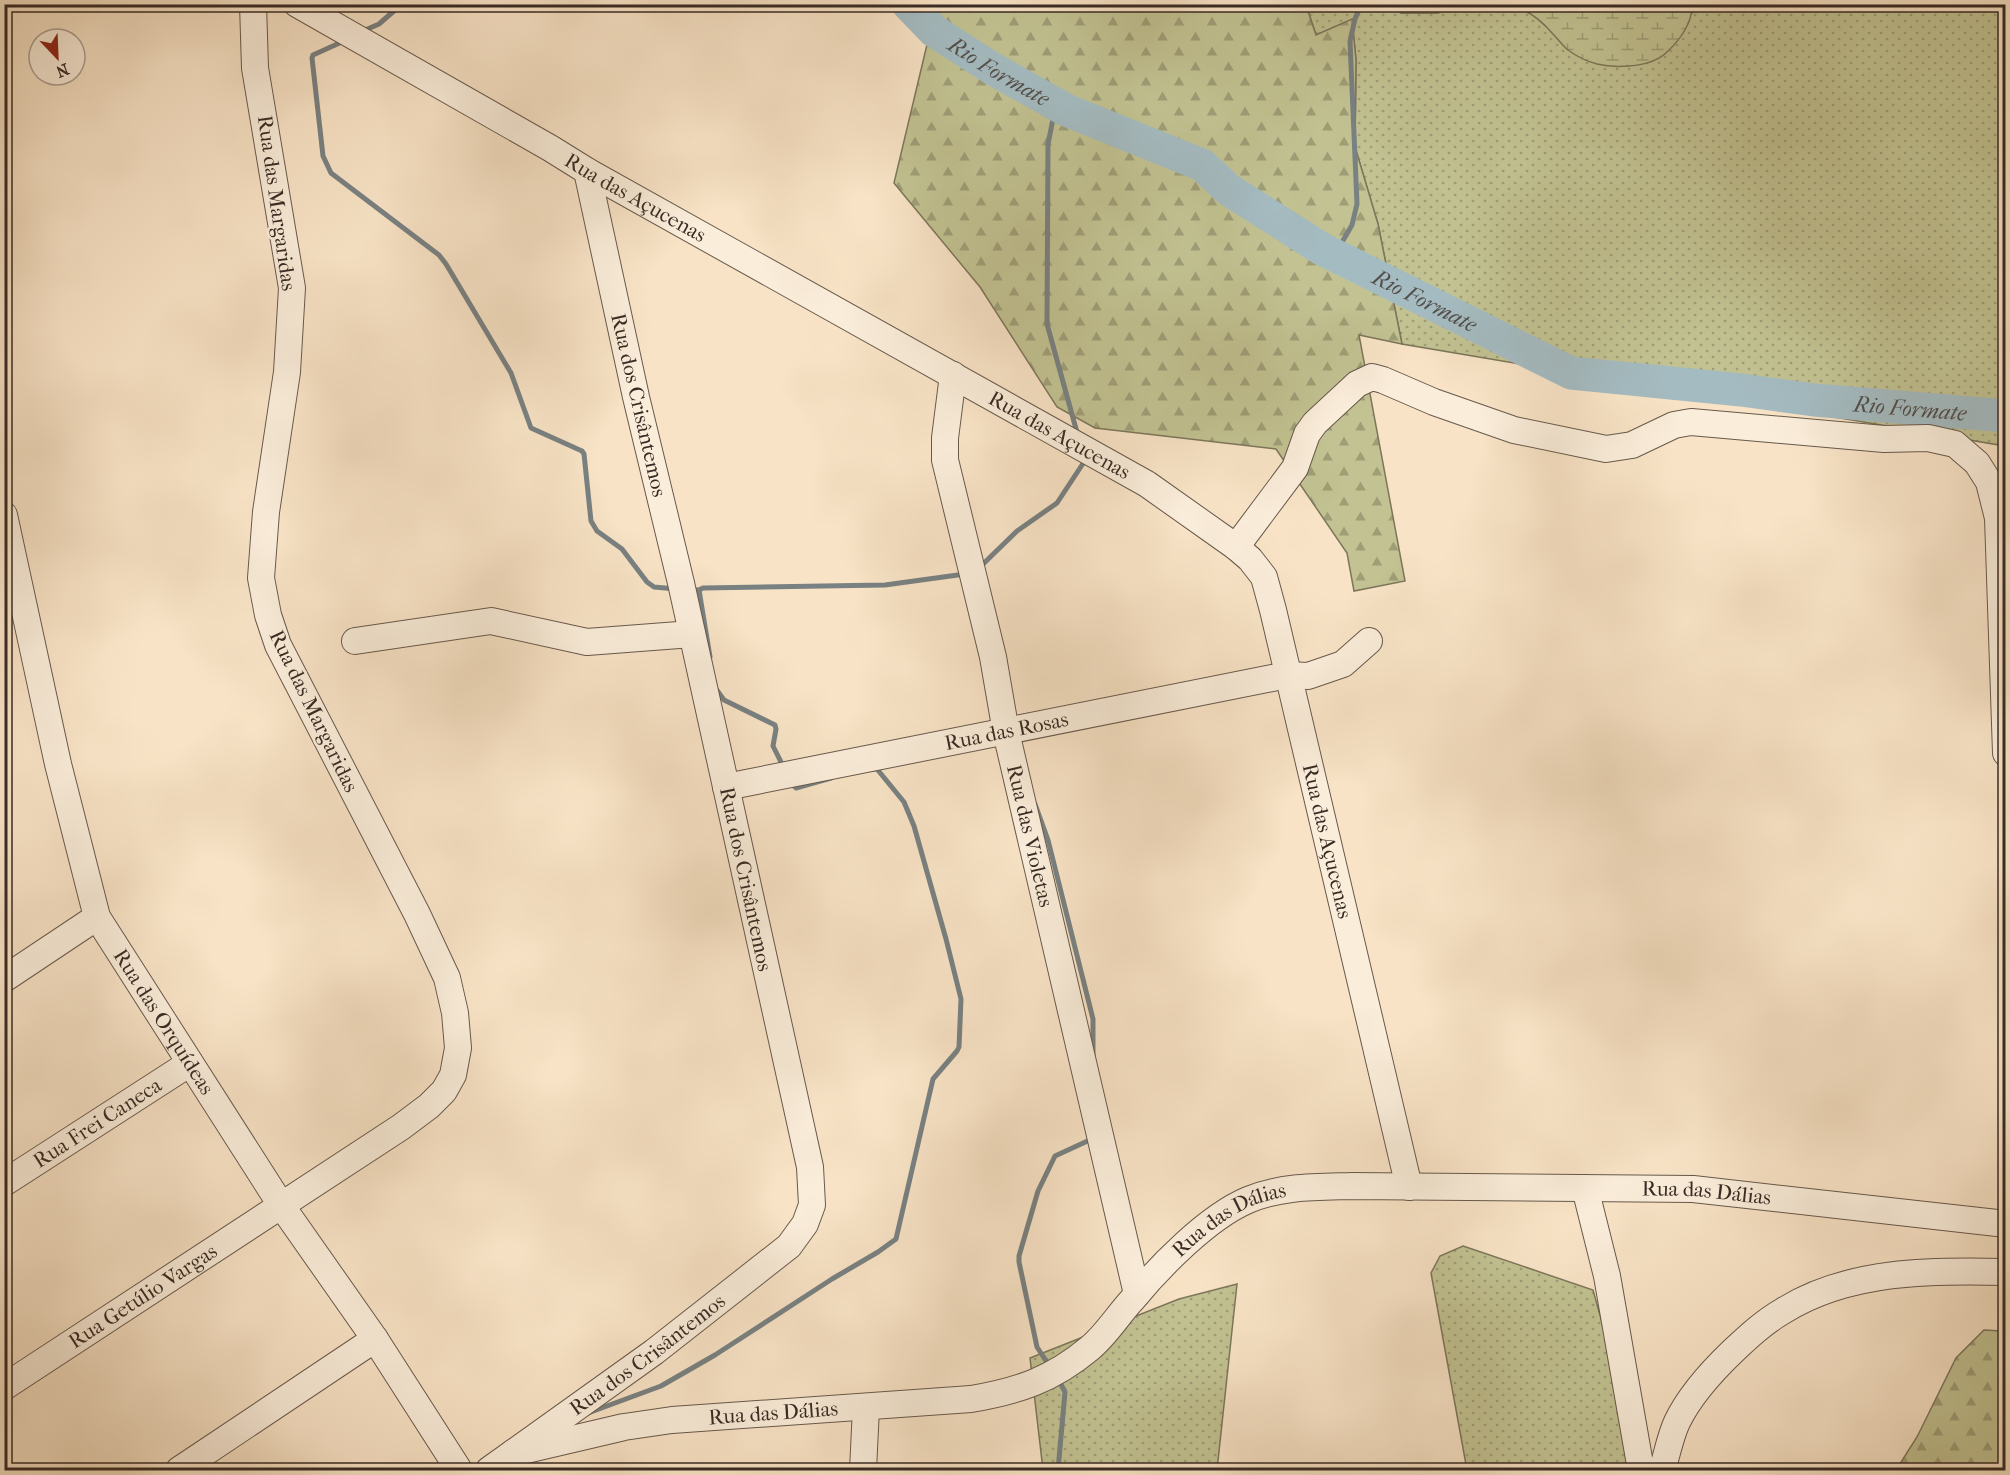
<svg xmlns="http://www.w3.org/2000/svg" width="2010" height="1475" viewBox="0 0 2010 1475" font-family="'IM FELL French Canon',serif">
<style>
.grass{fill:url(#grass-dots);stroke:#7d765b;stroke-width:1.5}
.forest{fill:url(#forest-firs);stroke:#7d765b;stroke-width:1.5}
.wetland{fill:url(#wetland-marsh);stroke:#7d765b;stroke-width:1.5}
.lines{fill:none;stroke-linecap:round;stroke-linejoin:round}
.stream{stroke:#798182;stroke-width:5}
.river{stroke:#a4bbc1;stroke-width:33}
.minor-casing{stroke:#68594c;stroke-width:28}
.minor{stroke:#faedda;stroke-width:26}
.labels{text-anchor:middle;stroke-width:5;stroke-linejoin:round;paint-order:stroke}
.street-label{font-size:21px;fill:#382b24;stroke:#faedda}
.water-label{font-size:22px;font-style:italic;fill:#534f4b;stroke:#faedda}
</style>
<defs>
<pattern id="grass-dots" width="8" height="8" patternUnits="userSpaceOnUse" patternTransform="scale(1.5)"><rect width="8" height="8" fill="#c2c292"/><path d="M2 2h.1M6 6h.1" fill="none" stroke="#9f9e77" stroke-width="1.8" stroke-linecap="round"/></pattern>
<pattern id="forest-firs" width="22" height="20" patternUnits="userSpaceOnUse" patternTransform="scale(1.5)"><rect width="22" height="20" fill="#c2c292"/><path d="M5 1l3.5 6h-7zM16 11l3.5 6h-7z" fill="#9f9e77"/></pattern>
<pattern id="wetland-marsh" width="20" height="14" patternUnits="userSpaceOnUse" patternTransform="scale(1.5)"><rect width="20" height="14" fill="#c2c292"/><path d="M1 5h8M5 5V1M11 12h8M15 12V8" fill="none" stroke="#9f9e77"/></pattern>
</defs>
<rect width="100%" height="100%" fill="#f8e3c6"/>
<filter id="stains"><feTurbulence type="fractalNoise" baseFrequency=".00333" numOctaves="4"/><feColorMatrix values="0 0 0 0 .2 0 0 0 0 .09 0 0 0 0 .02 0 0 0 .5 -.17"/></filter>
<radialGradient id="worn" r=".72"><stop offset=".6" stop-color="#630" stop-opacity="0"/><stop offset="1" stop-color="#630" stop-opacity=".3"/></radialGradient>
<!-- grass -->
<g class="grass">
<polygon points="1306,5 1388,5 1401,13 1438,13 1455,5 1511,5 1527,9 1548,28 1692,13 1692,5 2005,5 2005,446 1402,344 1378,224 1355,147 1356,60 1352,20 1316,35"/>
<polygon points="1463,1246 1593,1290 1643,1470 1467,1470 1431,1273 1440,1256"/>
<polygon points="1237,1284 1217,1470 1043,1470 1030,1358 1179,1299"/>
</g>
<!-- forest -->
<g class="forest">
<polygon points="887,5 1306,5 1316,35 1352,19 1356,60 1355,147 1378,224 1402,344 1359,335 1405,581 1354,591 1347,553 1276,449 1095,428 1057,407 980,287 894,183 930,32"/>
<polygon points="1984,1330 2002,1331 2005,1336 2005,1470 1896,1470 1917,1437 1956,1358"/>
</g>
<!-- wetland -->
<g class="wetland">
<path d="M1692,4c1,18 -12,36 -25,48 -9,9 -25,13 -38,14 -23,2 -42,-2 -61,-16 -6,-5 -11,-12 -16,-17 -12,-14 -24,-23 -41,-28z"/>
<polygon points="1388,5 1455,5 1438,13 1401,13"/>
</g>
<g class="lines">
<!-- stream -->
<g class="stream">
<polyline points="363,31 379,24 402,4"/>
<polyline points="344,41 313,55 312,58 323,156 331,173 439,255 446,264 511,373 531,428 582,451 584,454 591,521 597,531 622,549 647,582 654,587 676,589"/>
<polyline points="1056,104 1048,144 1047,324 1078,436"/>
<polyline points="1334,256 1352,225 1357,204 1350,41 1355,19 1361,4"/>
<polyline points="979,568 1017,531 1057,503 1084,462 1083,457"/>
<polyline points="691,590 699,590 703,588 885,585 965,574"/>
<polyline points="699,590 710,657"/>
<polyline points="716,689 724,700 775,725 776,729 773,746 784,768"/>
<polyline points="790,782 796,788 831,778"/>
<polyline points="1035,804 1048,840 1093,1019 1093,1057"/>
<polyline points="1050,1367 1037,1347 1019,1262 1019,1256 1038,1191 1055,1156 1094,1138"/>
<polyline points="1057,1377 1065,1392 1058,1470"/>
<polyline points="588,1413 661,1386 715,1355 832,1279 878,1252 896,1239 933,1079 957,1051 959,1047 961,999 946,939 914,826 904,802 877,769 872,769"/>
</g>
<!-- river -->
<path class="river" id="s1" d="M908,4l26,27 59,38 73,41 136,55 27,25 93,59 249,124 170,17 73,10 192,16"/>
<!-- minor casing -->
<g class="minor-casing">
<g id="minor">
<path id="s2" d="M297,4l253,144 37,23 560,313 89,63 14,12 14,18 9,33 136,577"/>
<path id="s3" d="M953,375l-8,63v22l48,197 13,75 131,562"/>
<path id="s4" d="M4,515l54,249 39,153 184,288 94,134 84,131"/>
<polyline points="1236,547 1295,468 1307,434 1315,423 1357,384 1372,377 1383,380 1434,402 1514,430 1606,449 1632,445 1674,425 1691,422 1884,439 1928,438 1955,444 1977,463 1989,482 1998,518 2006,753"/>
<polyline points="355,641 491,621 587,642 692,634"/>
<path id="s5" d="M726,787l561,-112 21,1 35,-12 26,-23"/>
<polyline points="4,979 97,917"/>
<path id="s6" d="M4,1183l186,-120"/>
<polyline points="1585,1188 1607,1276 1641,1470"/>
<path id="s7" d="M4,1387l397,-260 28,-21 15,-15 9,-16 5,-27 -3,-35 -8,-35 -30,-64 -139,-269 -10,-30 -7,-37 5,-66 21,-140 5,-84 -37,-220 -2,-64"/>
<path id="s8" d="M513,1453l111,-26 48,-7 299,-21c47,-8 81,-19 119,-51 16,-13 28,-33 42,-48 28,-34 76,-83 116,-100 33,-14 69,-13 104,-14l341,3 313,35"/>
<polyline points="179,1470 375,1339"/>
<path id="s9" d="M489,1470l165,-118 135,-106 16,-22 7,-19 -2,-38 -129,-584 -45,-186 -49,-226"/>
<polyline points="863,1470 866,1408"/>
<path d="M1662,1470c5,-15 8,-33 15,-48 13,-27 34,-50 56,-71 16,-15 31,-29 50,-40 65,-41 149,-41 223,-39"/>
</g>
</g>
<!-- minor -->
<use href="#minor" class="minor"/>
</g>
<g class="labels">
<!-- street labels -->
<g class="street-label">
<text dy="7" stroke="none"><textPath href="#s2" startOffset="390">Rua das Açucenas</textPath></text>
<text transform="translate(277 203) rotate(82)" y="7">Rua das Margaridas</text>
<text transform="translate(639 405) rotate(77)" y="7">Rua dos Crisântemos</text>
<text dy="7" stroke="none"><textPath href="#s2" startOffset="876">Rua das Açucenas</textPath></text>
<text transform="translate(314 711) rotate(64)" y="7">Rua das Margaridas</text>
<text dy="7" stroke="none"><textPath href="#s5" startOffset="286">Rua das Rosas</textPath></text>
<text dy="7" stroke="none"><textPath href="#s3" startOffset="471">Rua das Violetas</textPath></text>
<text dy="7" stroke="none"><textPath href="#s2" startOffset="1398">Rua das Açucenas</textPath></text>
<text transform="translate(746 879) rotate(78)" y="7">Rua dos Crisântemos</text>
<text dy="7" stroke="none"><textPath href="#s4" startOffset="537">Rua das Orquídeas</textPath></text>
<text dy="7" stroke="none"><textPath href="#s6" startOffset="111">Rua Frei Caneca</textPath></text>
<text dy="7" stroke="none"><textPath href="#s8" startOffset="1272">Rua das Dálias</textPath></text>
<text dy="7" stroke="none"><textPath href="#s8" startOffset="786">Rua das Dálias</textPath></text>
<text dy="7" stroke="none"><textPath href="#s7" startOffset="166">Rua Getúlio Vargas</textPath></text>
<text dy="7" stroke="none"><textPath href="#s9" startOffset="196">Rua dos Crisântemos</textPath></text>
<text dy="7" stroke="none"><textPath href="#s8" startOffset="264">Rua das Dálias</textPath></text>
</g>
<!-- water labels -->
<g class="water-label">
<text dy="8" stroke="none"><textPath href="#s1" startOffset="114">Rio Formate</textPath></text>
<text dy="8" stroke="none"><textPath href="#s1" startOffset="600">Rio Formate</textPath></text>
<text dy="8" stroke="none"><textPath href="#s1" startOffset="1104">Rio Formate</textPath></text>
</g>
</g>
<!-- margin -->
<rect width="2010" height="1475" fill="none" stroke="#f8e3c6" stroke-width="24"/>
<rect x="6" y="6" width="1998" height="1463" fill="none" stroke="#382b24" stroke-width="3"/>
<rect x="12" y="12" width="1986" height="1451" fill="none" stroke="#382b24" stroke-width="1.5"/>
<!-- north arrow -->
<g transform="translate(57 57) rotate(157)"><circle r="28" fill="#faedda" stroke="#ac9f91" stroke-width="1.5"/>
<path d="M0-4.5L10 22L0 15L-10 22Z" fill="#8f2418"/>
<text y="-9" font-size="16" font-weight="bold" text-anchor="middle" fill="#382b24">N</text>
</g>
<rect width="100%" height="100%" filter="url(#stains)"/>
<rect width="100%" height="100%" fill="url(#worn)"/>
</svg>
